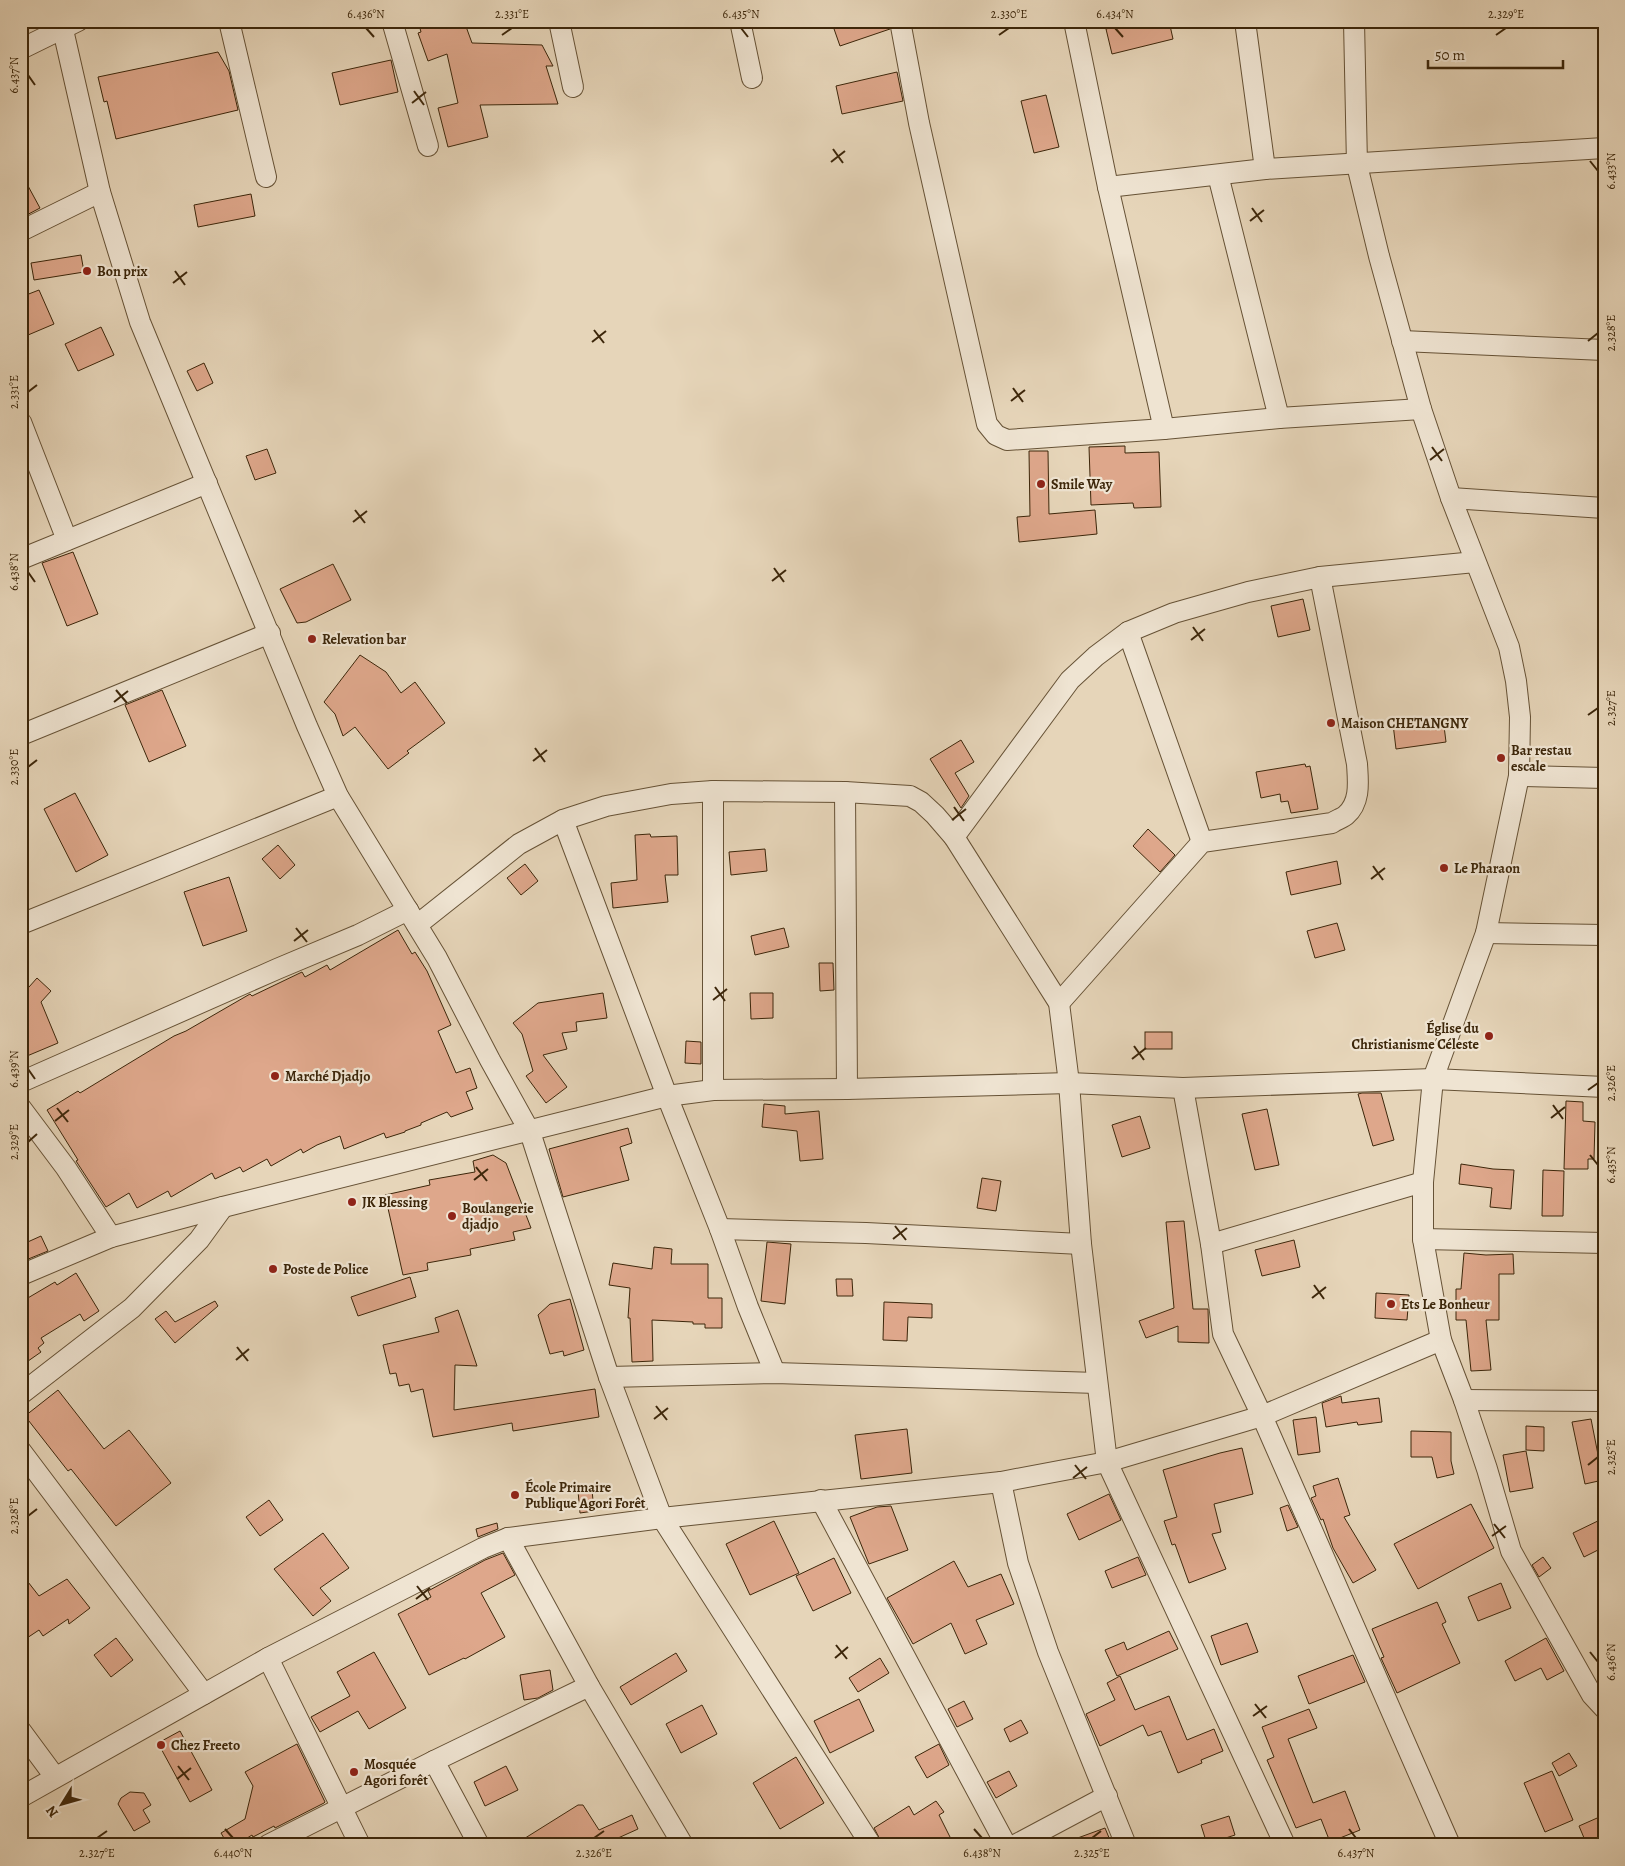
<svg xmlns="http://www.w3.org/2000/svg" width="1625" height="1866" viewBox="0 0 1625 1866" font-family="Alegreya,serif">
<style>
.building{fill:#dea78b;stroke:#3c260a}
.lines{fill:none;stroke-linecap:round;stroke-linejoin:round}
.minor-casing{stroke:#665236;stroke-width:22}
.minor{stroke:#efe4d2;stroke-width:20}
.ticks{fill:none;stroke:#3c260a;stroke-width:2}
.poi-dot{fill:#8f2418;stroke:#efe4d2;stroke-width:2}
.labels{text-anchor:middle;stroke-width:4.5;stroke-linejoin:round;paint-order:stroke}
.poi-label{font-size:14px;font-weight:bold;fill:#3c260a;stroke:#efe4d2;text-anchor:start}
.neatline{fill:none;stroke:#3c260a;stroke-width:2}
.ticks-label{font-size:12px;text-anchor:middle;fill:#3c260a}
</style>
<rect width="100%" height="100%" fill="#e6d5b9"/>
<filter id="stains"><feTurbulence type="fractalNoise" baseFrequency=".004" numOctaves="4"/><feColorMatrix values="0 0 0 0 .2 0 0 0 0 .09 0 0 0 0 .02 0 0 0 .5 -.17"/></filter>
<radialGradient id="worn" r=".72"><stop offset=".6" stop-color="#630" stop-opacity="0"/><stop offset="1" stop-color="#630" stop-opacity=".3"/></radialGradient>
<!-- building -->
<g class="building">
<polygon points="418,21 464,21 472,43 542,45 553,66 546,66 558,104 480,105 488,137 448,147 438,108 458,103 447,54 428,61 418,33 421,32"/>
<polygon points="847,21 888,21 890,29 840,46 833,26"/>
<polygon points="1137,21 1169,21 1173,39 1112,54 1106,29"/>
<polygon points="218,52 229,71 238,110 116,139 107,101 104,102 98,77"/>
<polygon points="391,60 398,92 340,105 332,73"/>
<polygon points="897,72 903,101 842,114 836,86"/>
<polygon points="1046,95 1059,147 1034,153 1021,101"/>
<polygon points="21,173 40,208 21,218"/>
<polygon points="251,194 255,216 198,227 194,205"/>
<polygon points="81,255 84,272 34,280 31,263"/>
<polygon points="39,290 54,324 21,338 21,297"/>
<polygon points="101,327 114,355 78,371 65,344"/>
<polygon points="204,363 213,383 197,391 187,371"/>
<polygon points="1125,446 1125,453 1159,452 1161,507 1134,508 1133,503 1091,505 1089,447"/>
<polygon points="267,449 276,473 255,480 246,456"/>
<polygon points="1029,451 1048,451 1049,514 1095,510 1097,534 1019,542 1017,517 1030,516"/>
<polygon points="73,552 98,614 67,626 42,563"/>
<polygon points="333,564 351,600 306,622 297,623 280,589"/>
<polygon points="1303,599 1310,630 1278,637 1271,606"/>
<polygon points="360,655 386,672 401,693 415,682 445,723 407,751 409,753 388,769 355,727 343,736 335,714 324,702"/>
<polygon points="162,690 186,746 149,762 125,705"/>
<polygon points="1443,718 1446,742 1396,749 1393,724"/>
<polygon points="961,740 974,762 955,773 969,796 961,808 930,759"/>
<polygon points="1305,764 1306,767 1310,766 1318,809 1291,813 1288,801 1281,802 1280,794 1261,798 1256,772"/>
<polygon points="75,793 108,855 76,872 44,809"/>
<polygon points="1148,829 1175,855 1160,872 1133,846"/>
<polygon points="650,834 651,837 677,836 678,875 665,875 668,902 613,908 611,883 637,880 635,835"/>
<polygon points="278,845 295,865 280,879 262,859"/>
<polygon points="765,849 767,871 731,875 729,852"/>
<polygon points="1337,861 1341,884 1291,895 1286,872"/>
<polygon points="525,864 538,881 521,895 507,878"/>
<polygon points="229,877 247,931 203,946 184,892"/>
<polygon points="1337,923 1345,950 1315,958 1307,931"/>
<polygon points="784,928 789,947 755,955 751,936"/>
<polygon points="398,930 412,954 415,952 427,971 451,1025 438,1031 456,1073 470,1068 477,1088 466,1092 473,1109 451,1117 447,1112 421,1123 421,1125 405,1131 405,1132 386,1138 384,1133 344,1149 340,1136 317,1145 303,1153 301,1149 271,1166 267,1159 243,1172 240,1167 215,1179 212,1173 171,1197 168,1191 137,1208 129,1193 106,1207 76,1161 78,1160 47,1110 78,1091 80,1093 174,1036 186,1031 250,994 252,996 302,972 305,977 327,965 330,970"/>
<polygon points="819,963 833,963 834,990 820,991"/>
<polygon points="37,978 51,991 41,1002 58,1043 27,1056 21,1041 21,996"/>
<polygon points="603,993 607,1018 576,1022 577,1031 562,1033 567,1049 543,1055 567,1087 546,1103 526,1076 533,1071 522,1034 513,1023 538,1003"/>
<polygon points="750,993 773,993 773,1018 751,1019"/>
<rect x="1145" y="1032" width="27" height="17"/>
<polygon points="686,1041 701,1042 701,1064 685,1063"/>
<polygon points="1362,1093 1381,1093 1394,1140 1373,1146 1358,1094"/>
<polygon points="1566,1101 1583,1102 1583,1121 1595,1122 1594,1159 1588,1159 1588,1169 1564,1169"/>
<polygon points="764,1104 785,1106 785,1114 819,1111 823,1159 800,1161 797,1131 762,1127"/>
<polygon points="1267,1109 1279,1165 1255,1170 1242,1114"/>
<polygon points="1140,1116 1150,1148 1122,1157 1112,1125"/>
<polygon points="628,1128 632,1143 620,1147 629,1180 563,1197 549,1149"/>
<polygon points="493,1155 506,1163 531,1228 513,1232 515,1240 470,1249 471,1255 427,1263 428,1270 403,1275 385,1195 430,1185 429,1180 475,1172 473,1161"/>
<polygon points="1461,1164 1493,1169 1514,1170 1511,1209 1490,1207 1492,1188 1459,1184"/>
<polygon points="1543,1170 1564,1171 1563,1216 1542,1216"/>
<polygon points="982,1178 1001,1181 996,1211 977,1208"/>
<polygon points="1184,1221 1193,1309 1208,1309 1209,1343 1178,1342 1178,1326 1146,1338 1139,1321 1174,1308 1166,1222"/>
<polygon points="41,1236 48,1251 21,1262 21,1245"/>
<polygon points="1294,1240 1300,1267 1262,1276 1255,1250"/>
<polygon points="767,1242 791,1244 785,1304 761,1301"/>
<polygon points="654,1247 672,1249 671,1264 708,1264 708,1298 722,1298 722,1328 705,1328 705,1324 693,1324 693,1322 652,1320 653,1361 632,1362 630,1318 628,1318 630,1288 609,1285 613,1263 652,1269"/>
<polygon points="1464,1253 1486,1255 1513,1254 1514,1274 1499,1274 1499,1320 1486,1320 1491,1370 1471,1371 1466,1320 1456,1320 1456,1289 1461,1289"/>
<polygon points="76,1273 99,1311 84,1321 80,1314 41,1338 44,1343 38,1348 41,1352 21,1366 21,1302 55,1282 57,1285"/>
<polygon points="410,1277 416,1297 358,1316 351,1297"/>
<polygon points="836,1279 852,1279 853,1296 837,1296"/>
<polygon points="1376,1293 1409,1295 1407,1320 1375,1318"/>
<polygon points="570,1299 584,1350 564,1356 563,1351 550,1354 538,1315 550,1304"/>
<polygon points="215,1301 218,1306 175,1343 155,1319 166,1311 175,1322"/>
<polygon points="884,1302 932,1304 932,1318 908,1317 907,1341 883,1340"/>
<polygon points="458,1310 477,1366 455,1365 454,1410 595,1389 599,1417 513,1431 512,1423 433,1437 423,1389 411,1392 409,1384 399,1386 396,1373 390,1374 383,1345 439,1332 435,1318"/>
<polygon points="58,1390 104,1449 129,1430 171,1483 116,1526 71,1469 68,1471 25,1416"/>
<polygon points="1341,1396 1342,1403 1379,1398 1382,1422 1358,1425 1357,1422 1326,1427 1322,1403"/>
<polygon points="1316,1417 1320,1452 1298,1455 1293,1420"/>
<polygon points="1591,1419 1603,1480 1585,1484 1572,1422"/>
<polygon points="1526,1426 1544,1427 1544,1451 1526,1450"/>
<polygon points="907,1429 912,1473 861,1479 855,1435"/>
<polygon points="1411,1431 1451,1432 1451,1461 1454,1474 1437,1478 1432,1457 1411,1457"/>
<polygon points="1242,1448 1253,1494 1214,1504 1221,1532 1212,1534 1226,1569 1189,1583 1175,1544 1172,1545 1164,1521 1177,1517 1163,1470 1220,1453"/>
<polygon points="1526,1451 1533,1488 1510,1492 1503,1455"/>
<polygon points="1338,1478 1350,1515 1344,1517 1376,1570 1353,1583 1333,1548 1323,1519 1321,1520 1311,1498 1316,1496 1313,1486"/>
<polygon points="592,1490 594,1511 580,1513 578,1491"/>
<polygon points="1109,1494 1121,1520 1079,1540 1067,1514"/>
<polygon points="269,1500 283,1520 260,1536 246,1517"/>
<polygon points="1471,1504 1494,1548 1418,1589 1394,1544"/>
<polygon points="1288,1505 1298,1527 1287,1531 1280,1508"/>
<polygon points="891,1506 908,1550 869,1564 850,1517 877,1507"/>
<polygon points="1604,1518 1604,1547 1584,1557 1573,1533"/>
<polygon points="774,1521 799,1573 750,1595 726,1544"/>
<polygon points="497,1523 498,1529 478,1537 476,1529"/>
<polygon points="323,1533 349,1568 320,1588 331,1601 313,1616 274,1569"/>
<polygon points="503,1553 515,1575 481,1593 505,1637 465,1659 464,1658 429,1675 398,1614 431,1597 428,1591 485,1560"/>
<polygon points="1138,1557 1146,1575 1112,1588 1105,1571"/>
<polygon points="1543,1557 1551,1568 1539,1577 1532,1565"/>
<polygon points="834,1558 851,1593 813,1611 796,1576"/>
<polygon points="954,1561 968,1587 1001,1574 1014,1604 976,1620 987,1644 965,1654 951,1623 913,1644 887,1598"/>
<polygon points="21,1573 39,1596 67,1579 90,1608 69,1624 68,1619 43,1636 39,1630 21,1642"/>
<polygon points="1501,1583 1511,1608 1478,1621 1468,1597"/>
<polygon points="1437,1602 1446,1622 1442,1624 1460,1663 1397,1693 1381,1658 1384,1657 1372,1629"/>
<polygon points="1247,1623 1258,1652 1221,1665 1211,1636"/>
<polygon points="1169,1631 1178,1649 1117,1676 1105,1650 1124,1642 1127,1650"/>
<polygon points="116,1638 133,1660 111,1677 94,1655"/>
<polygon points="1546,1638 1564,1671 1547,1680 1541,1668 1515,1681 1505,1661"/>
<polygon points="374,1652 406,1708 369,1729 358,1711 320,1732 311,1717 350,1696 337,1672"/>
<polygon points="676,1653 687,1671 631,1705 620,1687"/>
<polygon points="1353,1655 1365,1682 1309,1704 1298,1676"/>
<polygon points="880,1658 889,1673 858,1692 849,1678"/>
<polygon points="550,1670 553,1690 538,1698 524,1700 520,1675"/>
<polygon points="1120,1676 1135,1710 1169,1696 1187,1740 1214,1729 1223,1751 1201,1760 1202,1763 1178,1773 1161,1731 1148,1736 1143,1725 1100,1746 1086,1714 1115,1700 1107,1683"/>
<polygon points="859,1699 874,1731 830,1753 814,1721"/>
<polygon points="964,1701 973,1719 957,1727 948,1709"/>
<polygon points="702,1705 717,1734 681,1753 666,1724"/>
<polygon points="1309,1709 1317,1728 1288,1739 1313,1803 1345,1791 1360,1830 1330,1842 1321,1819 1296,1828 1267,1760 1274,1757 1262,1727"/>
<polygon points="1021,1720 1028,1733 1010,1742 1004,1729"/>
<polygon points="180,1731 212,1790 190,1802 158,1743"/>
<polygon points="297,1744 325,1802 324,1803 275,1828 274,1826 253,1837 252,1835 236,1845 228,1845 221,1833 245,1819 253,1786 245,1772"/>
<polygon points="939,1744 949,1765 927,1778 915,1757"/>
<polygon points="1569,1753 1577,1766 1559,1776 1552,1763"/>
<polygon points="796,1757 824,1803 780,1829 753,1783"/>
<polygon points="506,1766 518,1790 485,1806 474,1782"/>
<polygon points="1009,1771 1017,1786 996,1798 987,1782"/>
<polygon points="1552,1771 1573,1820 1545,1832 1524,1783"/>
<polygon points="130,1792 144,1793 151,1805 143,1810 150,1822 134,1831 118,1804 121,1798"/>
<polygon points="936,1801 944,1812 939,1815 954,1845 883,1845 874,1828 909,1806 914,1815"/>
<polygon points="578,1805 583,1805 599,1830 632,1815 638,1829 607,1843 608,1845 514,1845"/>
<polygon points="1604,1815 1604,1845 1587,1845 1579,1826"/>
<polygon points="1229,1816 1235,1835 1207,1844 1201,1825"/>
<polygon points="1105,1828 1112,1845 1064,1845 1064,1843"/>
</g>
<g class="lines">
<!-- minor casing -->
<g class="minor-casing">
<g id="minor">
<polyline points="61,21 100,192 140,322 307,726 338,796 437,958 490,1060 530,1132 609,1377 662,1518 871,1845"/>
<polyline points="229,21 266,177"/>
<polyline points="392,21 428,146"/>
<polyline points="559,21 573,87"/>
<polyline points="740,21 752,78"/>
<polyline points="900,21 919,123 987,424 996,435 1007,440 1164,429 1279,418 1421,409"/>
<polyline points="1074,21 1108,187 1164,429"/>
<polyline points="1245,21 1265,169"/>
<polyline points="1354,21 1357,165 1379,256 1421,409 1451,498 1509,647 1516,681 1520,717 1519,776 1486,933 1433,1079 1423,1182 1423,1239 1441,1340 1464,1400 1487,1469 1511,1551 1592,1695 1604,1708"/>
<polyline points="21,49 78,21"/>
<polyline points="1218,175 1279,418"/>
<polyline points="1108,187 1265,169 1604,148"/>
<polyline points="21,231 100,192"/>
<polyline points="1402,341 1604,350"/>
<polyline points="21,422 67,540"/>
<polyline points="1451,498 1604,508"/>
<polyline points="21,559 207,483"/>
<polyline points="1128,632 1202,842"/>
<polyline points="21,735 270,633"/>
<polyline points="1519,776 1604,778"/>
<polyline points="713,791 713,1090"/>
<polyline points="563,820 667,1096 720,1229 748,1307 775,1373"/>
<polyline points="954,837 1070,680 1096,656 1128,632 1174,613 1248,592 1320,577 1475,562"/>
<polyline points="21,924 338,796"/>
<polyline points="417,925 519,844 563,820 606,806 671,794 713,791 845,792"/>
<polyline points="1486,933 1604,935"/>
<path d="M1059,1003l143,-161 130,-19c4,-3 11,-5 14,-8 15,-13 12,-34 11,-51l-37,-187"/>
<polyline points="21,1082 277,969 358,935 408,910"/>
<polyline points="1183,1088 1211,1244 1223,1334 1262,1416 1450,1845"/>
<polyline points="847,1089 845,792 910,796 921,802 935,815 954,837 1059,1003 1069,1083 1081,1244 1107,1462 1285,1845"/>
<polyline points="21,1108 66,1168 111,1237"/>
<polyline points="720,1229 866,1233 1081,1244"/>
<polyline points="1423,1239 1604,1243"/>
<polyline points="1211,1244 1423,1182"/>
<polyline points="21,1275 111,1237 223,1207 667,1096 713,1090 847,1089 1069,1083 1183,1088 1433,1079 1604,1087"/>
<polyline points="609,1377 775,1373 1097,1383"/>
<polyline points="21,1394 132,1308 199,1240 223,1207"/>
<polyline points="1464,1400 1604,1401"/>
<polyline points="21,1451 204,1694"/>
<polyline points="1001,1482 1018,1563 1048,1652 1126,1845"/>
<polyline points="821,1500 1006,1845"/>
<polyline points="508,1538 589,1686 683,1845"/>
<polyline points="268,1658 360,1845"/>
<polyline points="21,1731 55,1777"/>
<polyline points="434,1761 479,1845"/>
<polyline points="21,1797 268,1658 483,1548 508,1538 662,1518 1001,1482 1107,1462 1262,1416 1441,1340"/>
<polyline points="268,1845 434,1761 589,1686"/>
<polyline points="1015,1845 1107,1796"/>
</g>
</g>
<!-- minor -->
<use href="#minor" class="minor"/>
</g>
<!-- ticks -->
<path class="ticks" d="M366,28l8,9M741,28l7,9M1115,28l8,9M502,35l10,-7M999,35l10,-7M1496,35l10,-7M28,75l7,10M414,91l10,14M412,103l14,-11M833,149l10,14M1590,161l8,10M831,162l14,-11M1252,208l10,14M1250,221l14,-11M175,271l10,14M173,283l14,-11M594,330l10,13M1588,341l10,-8M592,342l14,-11M1013,388l10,14M28,392l9,-7M1011,401l14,-11M1432,447l10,14M1430,460l14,-11M355,510l10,13M353,522l14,-11M774,568l10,14M28,572l7,10M772,581l14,-11M1193,627l10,14M1191,640l14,-11M116,690l11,13M114,702l14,-11M1588,715l10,-7M535,748l10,14M533,761l14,-11M28,767l9,-7M954,807l10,14M952,820l14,-11M1373,866l10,14M1371,879l14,-11M296,928l11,14M294,941l14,-11M715,987l10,14M713,1000l14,-11M1134,1046l10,14M1132,1059l14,-11M28,1069l7,10M1588,1090l10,-7M1553,1105l10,14M57,1108l11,14M1551,1118l14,-11M55,1121l14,-11M28,1142l9,-8M1590,1155l8,10M476,1167l11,14M474,1180l14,-11M895,1226l11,14M893,1239l14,-11M1314,1285l10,14M1312,1298l14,-11M237,1347l11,14M236,1360l13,-11M656,1406l11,14M654,1419l14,-11M1075,1465l11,14M1588,1465l10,-8M1073,1478l14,-11M28,1516l9,-7M1494,1524l11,14M1492,1536l14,-10M417,1586l11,14M416,1599l14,-11M836,1645l11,14M1590,1652l8,10M835,1658l13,-11M1255,1704l11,14M1253,1716l14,-10M178,1766l11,14M177,1779l14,-11M225,1829l8,9M974,1829l8,9M1349,1829l7,9M97,1838l10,-7M594,1838l10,-7M1092,1838l9,-7"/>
<!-- markers -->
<g class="poi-dot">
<circle cx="87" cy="271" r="5"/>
<circle cx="1041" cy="484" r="5"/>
<circle cx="312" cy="639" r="5"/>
<circle cx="1331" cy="723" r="5"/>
<circle cx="1501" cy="758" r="5"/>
<circle cx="1444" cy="868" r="5"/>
<circle cx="1489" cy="1036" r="5"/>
<circle cx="275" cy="1076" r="5"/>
<circle cx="352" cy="1202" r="5"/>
<circle cx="452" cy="1216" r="5"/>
<circle cx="273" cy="1269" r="5"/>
<circle cx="1391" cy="1304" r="5"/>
<circle cx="515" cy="1495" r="5"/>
<circle cx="161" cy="1745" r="5"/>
<circle cx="354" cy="1772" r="5"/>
</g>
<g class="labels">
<!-- poi labels -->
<g class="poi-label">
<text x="97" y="276">Bon prix</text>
<text x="1051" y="489">Smile Way</text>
<text x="322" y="644">Relevation bar</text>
<text x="1341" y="728">Maison CHETANGNY</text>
<text x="1511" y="755">Bar restau<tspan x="1511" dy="16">escale</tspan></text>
<text x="1454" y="873">Le Pharaon</text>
<text x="1479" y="1033" text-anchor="end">Église du<tspan x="1479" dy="16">Christianisme Céleste</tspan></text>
<text x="285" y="1081">Marché Djadjo</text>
<text x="362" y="1207">JK Blessing</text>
<text x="462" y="1213">Boulangerie<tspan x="462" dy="16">djadjo</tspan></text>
<text x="283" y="1274">Poste de Police</text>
<text x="1401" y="1309">Ets Le Bonheur</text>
<text x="525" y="1492">École Primaire<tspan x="525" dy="16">Publique Agori Forêt</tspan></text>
<text x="171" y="1750">Chez Freeto</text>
<text x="364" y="1769">Mosquée<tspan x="364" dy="16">Agori forêt</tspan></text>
</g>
</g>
<!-- margin -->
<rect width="1625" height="1866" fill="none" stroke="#e6d5b9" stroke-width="55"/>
<!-- north arrow -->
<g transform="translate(62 1804) rotate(233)" stroke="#efe4d2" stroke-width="4" paint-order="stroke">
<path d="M0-4L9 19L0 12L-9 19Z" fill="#3c260a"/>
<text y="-8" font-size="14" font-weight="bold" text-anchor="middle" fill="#3c260a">N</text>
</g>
<!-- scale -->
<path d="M1428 60v8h135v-8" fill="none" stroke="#3c260a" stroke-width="2.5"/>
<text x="1435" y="60" font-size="15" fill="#3c260a" stroke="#efe4d2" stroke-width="4" paint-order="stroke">50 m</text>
<rect x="28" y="28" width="1570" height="1810" class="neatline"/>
<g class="ticks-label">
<text x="366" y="18">6.436°N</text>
<text x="512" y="18">2.331°E</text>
<text x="741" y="18">6.435°N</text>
<text x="1009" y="18">2.330°E</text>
<text x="1115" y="18">6.434°N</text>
<text x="1506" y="18">2.329°E</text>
<text transform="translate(14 75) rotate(-90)" y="4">6.437°N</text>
<text transform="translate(1611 171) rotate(-90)" y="4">6.433°N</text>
<text transform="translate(1611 333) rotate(-90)" y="4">2.328°E</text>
<text transform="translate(14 392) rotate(-90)" y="4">2.331°E</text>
<text transform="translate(14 572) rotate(-90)" y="4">6.438°N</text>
<text transform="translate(1611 708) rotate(-90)" y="4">2.327°E</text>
<text transform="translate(14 767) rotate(-90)" y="4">2.330°E</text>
<text transform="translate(14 1069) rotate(-90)" y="4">6.439°N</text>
<text transform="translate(1611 1083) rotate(-90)" y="4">2.326°E</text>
<text transform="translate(14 1142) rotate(-90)" y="4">2.329°E</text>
<text transform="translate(1611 1165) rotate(-90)" y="4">6.435°N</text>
<text transform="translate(1611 1457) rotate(-90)" y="4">2.325°E</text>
<text transform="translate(14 1516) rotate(-90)" y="4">2.328°E</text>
<text transform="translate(1611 1662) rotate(-90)" y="4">6.436°N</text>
<text x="97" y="1857">2.327°E</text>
<text x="233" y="1857">6.440°N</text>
<text x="594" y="1857">2.326°E</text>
<text x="982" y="1857">6.438°N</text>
<text x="1092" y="1857">2.325°E</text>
<text x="1356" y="1857">6.437°N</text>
</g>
<rect width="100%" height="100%" filter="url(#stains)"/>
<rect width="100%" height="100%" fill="url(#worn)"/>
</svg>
